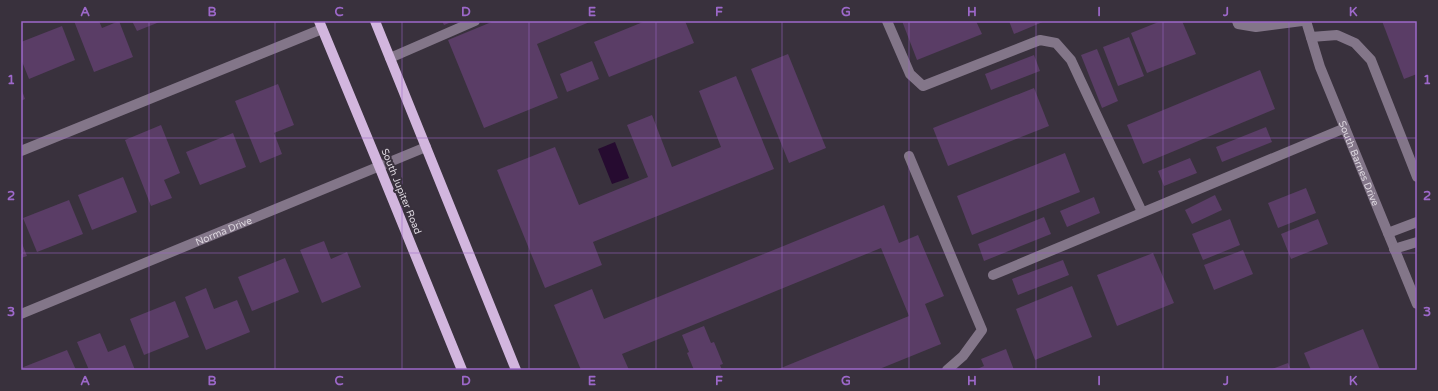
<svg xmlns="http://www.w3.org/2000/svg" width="1438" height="391" viewBox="0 0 1438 391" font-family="'Varela Round',sans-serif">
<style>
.water{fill:#260b30}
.building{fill:#5a3d66}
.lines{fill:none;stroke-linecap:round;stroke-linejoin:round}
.minor{stroke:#837689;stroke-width:10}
.major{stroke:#d2b6de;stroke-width:10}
.grid{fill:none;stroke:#9d68ca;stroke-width:1;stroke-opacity:0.55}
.labels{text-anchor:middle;stroke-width:4;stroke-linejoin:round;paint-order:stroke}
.street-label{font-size:10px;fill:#ddd7df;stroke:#39313d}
.neatline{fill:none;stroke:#9d68ca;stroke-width:1.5}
.grid-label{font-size:13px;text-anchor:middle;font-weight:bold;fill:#9d68ca}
</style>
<rect width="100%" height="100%" fill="#39313d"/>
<!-- water -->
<polygon class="water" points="615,142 629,178 612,184 598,149"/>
<!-- building -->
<g class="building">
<polygon points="74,21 99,21 102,28 119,21 133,57 94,72"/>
<polygon points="132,21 162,21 137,31"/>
<polygon points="442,21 454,21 444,25"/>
<polygon points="494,21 592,21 537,44 558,98 484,128 448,40"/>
<polygon points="642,21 685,21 694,43 609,77 594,42 643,22"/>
<polygon points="902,21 976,21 982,34 917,60"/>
<polygon points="1009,21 1045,21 1014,34"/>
<polygon points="1161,21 1182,21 1196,54 1147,73 1131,33"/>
<polygon points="1382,21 1417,21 1417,74 1404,79"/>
<polygon points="62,26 75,60 29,79 21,59 21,42"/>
<polygon points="1129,37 1144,76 1118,86 1103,47"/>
<polygon points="1097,49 1118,101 1102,108 1081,55"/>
<polygon points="788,54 826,148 789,163 751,69"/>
<polygon points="1034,55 1040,71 991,90 985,74"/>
<polygon points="592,61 599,79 567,92 560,74"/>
<polygon points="1260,70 1275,109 1143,164 1127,125"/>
<polygon points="736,76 774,169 593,242 602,265 545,288 497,170 555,147 579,205 648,177 627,125 652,115 672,167 721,147 699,91"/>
<polygon points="278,84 294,125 274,133 282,154 260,163 235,101"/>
<polygon points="21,88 25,99 21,101"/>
<polygon points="1034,88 1049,126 948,166 933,128"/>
<polygon points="161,125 180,173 164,180 172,198 151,206 125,140"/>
<polygon points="1266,127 1272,142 1222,162 1216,147"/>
<polygon points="233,133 246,167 200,185 186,152"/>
<polygon points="1065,153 1080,192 972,235 957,196"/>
<polygon points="1190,158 1197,173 1164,186 1158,171"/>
<polygon points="123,177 137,212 92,230 78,195"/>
<polygon points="1306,188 1316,213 1278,228 1268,203"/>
<polygon points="1215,195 1222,210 1192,224 1185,210"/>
<polygon points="1094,197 1100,213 1067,227 1060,211"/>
<polygon points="69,200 83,234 37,252 23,218"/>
<polygon points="884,205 899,243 918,235 944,296 925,304 941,344 877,370 776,370 909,316 881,248 622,354 629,370 581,370 554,305 592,289 604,319"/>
<polygon points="1044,217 1051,234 984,261 978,244"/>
<polygon points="1230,219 1240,245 1203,260 1192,234"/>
<polygon points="1318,219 1328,244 1291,259 1281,234"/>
<polygon points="21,241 27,256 21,258"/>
<polygon points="324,241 331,259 347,252 361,287 322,303 300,250"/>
<polygon points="1243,250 1253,274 1214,290 1204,265"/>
<polygon points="1153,253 1174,303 1117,326 1097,275"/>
<polygon points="285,258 299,292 252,311 238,277"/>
<polygon points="1063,260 1069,275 1018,295 1012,279"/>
<polygon points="1072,286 1092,337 1035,360 1016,309"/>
<polygon points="206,288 214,309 237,300 250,332 206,350 185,297"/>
<polygon points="175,301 189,337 144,355 130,319"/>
<polygon points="704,326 711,343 714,342 723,364 720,365 722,370 694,370 687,353 689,352 682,335"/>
<polygon points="1363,329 1380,370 1311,370 1304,353"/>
<polygon points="100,333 108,352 125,345 135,370 89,370 77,342"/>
<polygon points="1006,349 1014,370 975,370 984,366 981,359"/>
<polygon points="67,350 76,370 21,370 21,368"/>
<polygon points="1288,363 1291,370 1269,370"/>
</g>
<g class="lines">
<!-- minor -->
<g class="minor">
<polyline points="887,21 910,74 923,86 1040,40 1056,43 1071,60 1142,212"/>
<polyline points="1237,21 1238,24 1256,27 1302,21"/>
<path id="s1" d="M1306,21l14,46 97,237"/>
<polyline points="1311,37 1337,35 1355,43 1371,60 1417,177"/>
<polyline points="390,58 475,21"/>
<polyline points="21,151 322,29"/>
<polyline points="909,156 982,330 963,356 947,370"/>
<polyline points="1388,233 1417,222"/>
<polyline points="1394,249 1417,242"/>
<polyline points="993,275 1345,128"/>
<path id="s2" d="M21,314l405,-167"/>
</g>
<!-- major -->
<g class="major">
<polyline points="319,21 379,166 462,370"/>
<polyline points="375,21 516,370"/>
</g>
</g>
<!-- grid -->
<path class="grid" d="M149,21v349M275,21v349M402,21v349M529,21v349M656,21v349M782,21v349M909,21v349M1036,21v349M1163,21v349M1289,21v349M21,138h1396M21,253h1396"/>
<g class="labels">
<!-- street labels -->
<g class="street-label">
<text dy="4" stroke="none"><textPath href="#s1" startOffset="152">South Barnes Drive</textPath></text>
<text transform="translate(402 191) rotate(68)" y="4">South Jupiter Road</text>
<text dy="4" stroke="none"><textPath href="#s2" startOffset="219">Norma Drive</textPath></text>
</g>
</g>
<!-- border -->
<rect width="1438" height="391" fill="none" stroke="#39313d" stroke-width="44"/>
<rect x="22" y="22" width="1394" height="347" class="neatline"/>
<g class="grid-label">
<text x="85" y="16">A</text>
<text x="212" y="16">B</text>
<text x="339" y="16">C</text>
<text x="466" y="16">D</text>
<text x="592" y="16">E</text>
<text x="719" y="16">F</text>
<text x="846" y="16">G</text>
<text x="972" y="16">H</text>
<text x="1099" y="16">I</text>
<text x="1226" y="16">J</text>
<text x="1353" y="16">K</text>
<text x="11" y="84">1</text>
<text x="1427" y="84">1</text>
<text x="11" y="200">2</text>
<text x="1427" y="200">2</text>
<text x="11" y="316">3</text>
<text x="1427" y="316">3</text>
<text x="85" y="385">A</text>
<text x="212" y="385">B</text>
<text x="339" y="385">C</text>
<text x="466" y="385">D</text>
<text x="592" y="385">E</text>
<text x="719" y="385">F</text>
<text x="846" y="385">G</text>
<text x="972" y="385">H</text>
<text x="1099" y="385">I</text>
<text x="1226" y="385">J</text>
<text x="1353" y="385">K</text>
</g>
</svg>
